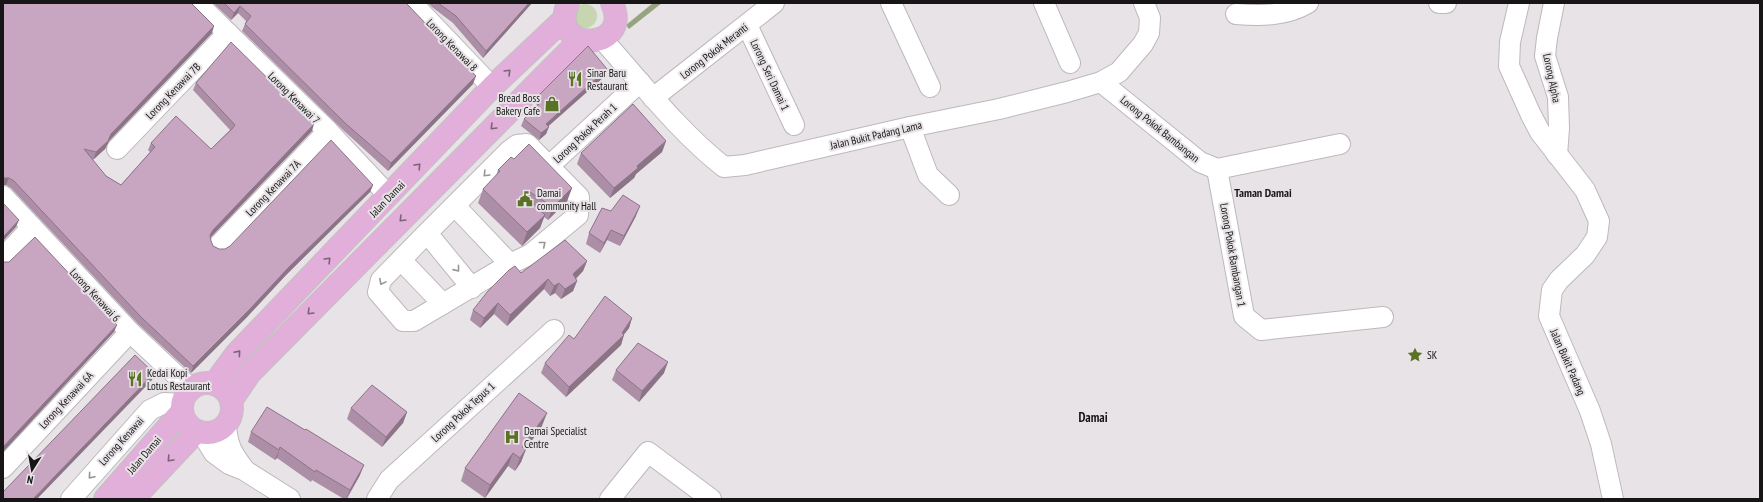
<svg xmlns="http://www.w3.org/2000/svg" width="1763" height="502" viewBox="0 0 1763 502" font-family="'PT Sans Narrow',sans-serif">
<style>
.green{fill:#c7d6b1}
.water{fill:#96a480}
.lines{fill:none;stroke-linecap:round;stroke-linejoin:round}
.minor-casing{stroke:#bdb8bc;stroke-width:22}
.major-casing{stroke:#c3c2c2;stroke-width:24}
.minor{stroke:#fff;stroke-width:20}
.major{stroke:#e1afd9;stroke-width:22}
.wall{fill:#ac8fa6}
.shaded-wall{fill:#8c7487}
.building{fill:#c8a6c1;stroke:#8c7487}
.oneway{stroke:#7c6278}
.oneway2{stroke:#979696}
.labels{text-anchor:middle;stroke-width:4;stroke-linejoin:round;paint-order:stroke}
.street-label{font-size:11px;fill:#171516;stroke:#e7e3e6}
.poi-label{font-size:11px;fill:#171516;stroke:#e7e3e6;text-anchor:start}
.neighbourhood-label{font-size:12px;font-weight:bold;fill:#171516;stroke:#e7e3e6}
.quarter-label{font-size:13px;font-weight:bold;fill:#171516;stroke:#e7e3e6}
</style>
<rect width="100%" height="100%" fill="#e7e3e6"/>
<!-- green -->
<circle class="green" cx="585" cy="16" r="12"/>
<!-- water -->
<polygon class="water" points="653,3 662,3 629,29 626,25"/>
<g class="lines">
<!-- minor casing -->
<g class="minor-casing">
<g id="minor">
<polyline points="197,3 328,131 389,196"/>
<polyline points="412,3 492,87"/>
<polyline points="891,3 930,87"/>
<polyline points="1044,3 1070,63"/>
<polyline points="1439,3 1446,3"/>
<polyline points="1519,3 1510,42 1509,66 1531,115 1540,132 1585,190 1599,221 1597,237 1585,255 1559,280 1552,290 1549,316 1590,411 1601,444 1613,499"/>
<polyline points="1554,3 1547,38 1545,56 1558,97 1559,128 1557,155"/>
<path d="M1236,14c26,2 50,2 72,-11"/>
<polyline points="747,25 794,125"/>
<path d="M602,39c38,42 77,93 122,128l21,-2 165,-38 89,-18 68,-17 34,-10 18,-10 24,-28 6,-11 1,-15 -6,-15"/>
<polyline points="1101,82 1200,162 1217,169 1340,144"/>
<polyline points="653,98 774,3"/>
<polyline points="910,127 928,175 949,195"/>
<polyline points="117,149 228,33"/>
<polyline points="548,167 640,82"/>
<polyline points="1217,169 1244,316 1261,330 1383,317"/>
<polyline points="3,196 130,332 191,389"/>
<polyline points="455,206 510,264"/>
<polyline points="427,233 381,280 378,292 403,321 414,321 510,264 531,254 578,215 579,197 527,144 517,145 509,151 427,233 472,288"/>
<polyline points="219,245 328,131"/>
<polyline points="3,258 32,227"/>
<polyline points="401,260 443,304"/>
<path d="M226,424c1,21 6,29 18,45"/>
<polyline points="201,432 214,453 229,464 244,470 290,499"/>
<polyline points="3,468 130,332"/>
<polyline points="71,499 150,410 164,403 183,404"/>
<polyline points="377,499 389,480 554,330"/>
<polyline points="610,499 648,452 711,499"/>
</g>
</g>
<!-- major casing -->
<g class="major-casing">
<g id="major">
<path d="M568,3c-21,51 66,49 44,0"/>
<circle cx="207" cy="408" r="25"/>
<polyline points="214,384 236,354 492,87 564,19"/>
<polyline points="231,401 250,373 580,40"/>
<polyline points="105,499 182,411"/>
<polyline points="133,499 197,431"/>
</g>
</g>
<!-- minor -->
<use href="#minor" class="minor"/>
<!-- major -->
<use href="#major" class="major"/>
</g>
<!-- wall -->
<g class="wall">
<polygon points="3,3 212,33 109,141 105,149 92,160 106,176 121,185 150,152 148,150 151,143 211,149 230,130 193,90 196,83 312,131 211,237 211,241 213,246 219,249 225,249 373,185 370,192 286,275 247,317 191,373 138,324 11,188 6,185 3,185"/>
<polygon points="213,3 406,3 473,84 388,171 343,130 242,31 245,24 246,21 238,13 231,20"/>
<polygon points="428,3 532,3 483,58 453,23 432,7"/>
<polygon points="607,69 605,76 548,126 546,134 539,140 521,126 524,119 537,105 535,103 538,96"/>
<polygon points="666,141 662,152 636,174 634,178 610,198 577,164 581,153"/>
<polygon points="514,159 572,188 567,201 548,220 544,217 540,228 522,246 478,203 483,189 496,176 498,170"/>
<polygon points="611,211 636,216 620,246 607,240 600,253 586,244 589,233"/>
<polygon points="587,261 583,271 576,279 577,281 573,291 561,299 555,293 550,296 544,289 507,326 494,314 480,328 470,320 473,310 521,273"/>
<polygon points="632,318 629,328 624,334 621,345 566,397 541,373 545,363"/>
<polygon points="616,370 664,373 639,402 612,380"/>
<polygon points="351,408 407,412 403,423 382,447 347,419"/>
<polygon points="542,426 526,449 521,462 515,471 508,466 485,498 461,481 465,468"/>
<polygon points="251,432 360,475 347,499 344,499 312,480 311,482 277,458 275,460 248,442"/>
</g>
<!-- shaded-wall -->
<g class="shaded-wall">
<polygon points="529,3 532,3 483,58 486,51"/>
<polygon points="240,6 238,13 231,20 234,13"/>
<polygon points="214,26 212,33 109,141 105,149 93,160 96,152 111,134"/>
<polygon points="607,69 605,76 543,131 546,124"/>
<polygon points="476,76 473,84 388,171 391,163"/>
<polygon points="314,124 312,131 211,237 210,235 213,230"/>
<polygon points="549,127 546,134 539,140 541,133"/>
<polygon points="666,141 662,152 636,174 634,178 610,198 614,188 637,166"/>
<polygon points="3,178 9,178 6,185 3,185"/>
<polygon points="373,185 370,192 286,275 247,317 191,373 193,366 288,268"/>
<polygon points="572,188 567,201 548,220 553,207"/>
<polygon points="640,206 636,216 620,246 624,236"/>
<polygon points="545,215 540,228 522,246 527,232"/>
<polygon points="19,220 16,227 3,241 3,237"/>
<polygon points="611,230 607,240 600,253 604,243"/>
<polygon points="587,261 583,271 569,285 573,274"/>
<polygon points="548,279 544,289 507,326 510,315"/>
<polygon points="577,281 573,291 561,299 565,289"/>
<polygon points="559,283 555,293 550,296 554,286"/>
<polygon points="498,303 494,314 480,328 484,318"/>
<polygon points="632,318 629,328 623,336 624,335 621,345 566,397 569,387 622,333"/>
<polygon points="117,325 114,332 3,452 3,447"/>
<polygon points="668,362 664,373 639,402 642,391"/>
<polygon points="154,373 152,380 37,499 33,499"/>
<polygon points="407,412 403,423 382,447 386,437"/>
<polygon points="547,413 542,426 519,458 522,447"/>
<polygon points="280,447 277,458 275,460 279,450"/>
<polygon points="526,449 521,462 515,471 520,458"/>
<polygon points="513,453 508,466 485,498 490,485"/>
<polygon points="364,465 360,475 346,499 350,490"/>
</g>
<!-- building -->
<g class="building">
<polygon points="3,3 191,3 214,26 111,134 108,141 96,152 84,149 106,176 121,185 155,147 151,143 176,116 211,149 232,129 235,125 196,83 231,42 314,124 213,230 210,235 211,241 213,246 219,249 225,249 230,246 331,140 373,185 288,268 250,309 193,366 141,317 14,181 9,178 3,178"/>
<polygon points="224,3 406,3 476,76 391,163 345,123 245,24 251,16 240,6 234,13"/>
<polygon points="438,3 529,3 486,51 456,16"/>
<polygon points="588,46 607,69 546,124 549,127 541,133 524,119 542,101 538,96"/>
<polygon points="633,104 666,141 637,166 638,168 614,188 581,153"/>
<polygon points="529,144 572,188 553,207 527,190 524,195 545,215 527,232 483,189 500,171 498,170 511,157 514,159"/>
<polygon points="623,195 640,206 624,236 611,230 604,243 589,233 602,208 611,211"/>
<polygon points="3,203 19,220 3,237"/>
<polygon points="35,237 117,325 3,447 3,262 9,262"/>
<polygon points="565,240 587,261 573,274 577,281 565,289 559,283 554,286 548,279 510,315 498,303 484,318 473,310 488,291 509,270 515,266 521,273"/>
<polygon points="605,296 632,318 622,333 624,335 569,387 545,363 569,335 574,339"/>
<polygon points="638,343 668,362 642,391 616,370"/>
<polygon points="135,355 154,373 33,499 3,499 3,492"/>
<polygon points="372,385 407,412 386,437 351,408"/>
<polygon points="519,393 547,413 522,447 526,449 520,458 513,453 490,485 465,468"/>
<polygon points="267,407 305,430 306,429 364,465 350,490 316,470 315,472 280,447 279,450 251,432"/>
</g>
<!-- one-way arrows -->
<defs><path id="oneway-chevron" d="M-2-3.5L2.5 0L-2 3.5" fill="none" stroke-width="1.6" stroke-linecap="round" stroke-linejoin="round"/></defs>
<g class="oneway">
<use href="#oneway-chevron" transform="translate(508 72) rotate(-45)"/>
<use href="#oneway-chevron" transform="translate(493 127) rotate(135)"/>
<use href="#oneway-chevron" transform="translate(418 166) rotate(-47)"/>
<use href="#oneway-chevron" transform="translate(402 219) rotate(135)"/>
<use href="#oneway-chevron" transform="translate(328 260) rotate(-46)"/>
<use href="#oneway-chevron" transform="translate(310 312) rotate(135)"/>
<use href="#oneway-chevron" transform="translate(238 353) rotate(-49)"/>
<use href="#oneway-chevron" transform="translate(170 459) rotate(133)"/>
</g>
<g class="oneway2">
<use href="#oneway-chevron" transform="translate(486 174) rotate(134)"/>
<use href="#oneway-chevron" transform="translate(543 244) rotate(-39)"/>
<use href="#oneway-chevron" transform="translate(457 269) rotate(51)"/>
<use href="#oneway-chevron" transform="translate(382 282) rotate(118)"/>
<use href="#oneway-chevron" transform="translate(91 476) rotate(131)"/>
</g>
<!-- icons -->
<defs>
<g id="restaurant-bare" transform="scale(1.2)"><path d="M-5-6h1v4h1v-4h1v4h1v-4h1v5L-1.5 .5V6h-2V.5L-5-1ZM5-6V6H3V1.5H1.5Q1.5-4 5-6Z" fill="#597224" stroke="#e7e3e6" stroke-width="2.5" paint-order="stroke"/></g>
<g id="shop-bare" transform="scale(1.2)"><path d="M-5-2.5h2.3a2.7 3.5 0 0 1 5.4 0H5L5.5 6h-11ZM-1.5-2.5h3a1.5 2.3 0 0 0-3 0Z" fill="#597224" stroke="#e7e3e6" stroke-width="2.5" paint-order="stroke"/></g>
<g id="civic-bare" transform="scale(1.2)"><path d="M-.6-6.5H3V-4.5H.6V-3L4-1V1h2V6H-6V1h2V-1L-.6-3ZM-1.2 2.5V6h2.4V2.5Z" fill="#597224" stroke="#e7e3e6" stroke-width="2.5" paint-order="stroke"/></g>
<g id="sight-bare" transform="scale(1.2)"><path d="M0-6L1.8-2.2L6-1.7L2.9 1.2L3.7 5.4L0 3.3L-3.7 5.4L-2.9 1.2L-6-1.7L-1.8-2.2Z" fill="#597224" stroke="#e7e3e6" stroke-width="2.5" paint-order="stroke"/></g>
<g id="hospital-bare" transform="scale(1.2)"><path d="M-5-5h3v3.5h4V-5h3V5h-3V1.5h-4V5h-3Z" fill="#597224" stroke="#e7e3e6" stroke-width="2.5" paint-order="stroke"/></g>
</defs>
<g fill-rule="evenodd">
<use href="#restaurant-bare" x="575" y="79"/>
<use href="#shop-bare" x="552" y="104"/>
<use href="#civic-bare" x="525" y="199"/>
<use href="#sight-bare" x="1415" y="355"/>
<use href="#restaurant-bare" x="135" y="379"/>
<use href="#hospital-bare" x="512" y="437"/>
</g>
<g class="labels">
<!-- street labels -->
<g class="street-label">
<text transform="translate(452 45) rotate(46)" y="4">Lorong Kenawai 8</text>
<text transform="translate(714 51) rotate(-38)" y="4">Lorong Pokok Meranti</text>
<text transform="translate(770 75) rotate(65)" y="4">Lorong Seri Damai 1</text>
<text transform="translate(1552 78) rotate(78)" y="4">Lorong Alpha</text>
<text transform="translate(173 91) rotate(-46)" y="4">Lorong Kenawai 7B</text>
<text transform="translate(294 98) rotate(45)" y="4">Lorong Kenawai 7</text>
<text transform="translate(1160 129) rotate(39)" y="4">Lorong Pokok Bambangan</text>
<text transform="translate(585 133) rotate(-43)" y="4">Lorong Pokok Perah 1</text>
<text transform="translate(876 135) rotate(-13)" y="4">Jalan Bukit Padang Lama</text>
<text transform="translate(273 188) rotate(-46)" y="4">Lorong Kenawai 7A</text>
<text transform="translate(387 199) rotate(-46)" y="4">Jalan Damai</text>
<text transform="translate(1233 255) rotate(80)" y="4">Lorong Pokok Bambangan 1</text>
<text transform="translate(95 295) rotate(47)" y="4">Lorong Kenawai 6</text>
<text transform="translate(1568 362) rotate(66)" y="4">Jalan Bukit Padang</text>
<text transform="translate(66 400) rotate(-47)" y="4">Lorong Kenawai 6A</text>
<text transform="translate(463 412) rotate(-43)" y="4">Lorong Pokok Tepus 1</text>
<text transform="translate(121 441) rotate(-48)" y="4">Lorong Kenawai</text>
<text transform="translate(144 455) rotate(-49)" y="4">Jalan Damai</text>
</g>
<!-- poi labels -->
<g class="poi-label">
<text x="587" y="77">Sinar Baru<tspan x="587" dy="13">Restaurant</tspan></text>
<text x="540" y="102" text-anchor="end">Bread Boss<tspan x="540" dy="13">Bakery Cafe</tspan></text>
<text x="537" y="197">Damai<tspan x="537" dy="13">community Hall</tspan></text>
<text x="1427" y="359">SK</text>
<text x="147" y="377">Kedai Kopi<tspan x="147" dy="13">Lotus Restaurant</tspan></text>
<text x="524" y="435">Damai Specialist<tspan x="524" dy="13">Centre</tspan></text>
</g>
<!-- neighbourhood labels -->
<g class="neighbourhood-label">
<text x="1263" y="197">Taman Damai</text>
</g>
<!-- quarter labels -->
<g class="quarter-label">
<text x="1093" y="422">Damai</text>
</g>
</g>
<!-- border -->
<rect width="1763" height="502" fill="none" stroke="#171516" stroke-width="8"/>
<!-- north arrow -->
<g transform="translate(32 470) rotate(191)" stroke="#e7e3e6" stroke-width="3" paint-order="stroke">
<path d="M0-3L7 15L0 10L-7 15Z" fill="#171516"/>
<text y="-6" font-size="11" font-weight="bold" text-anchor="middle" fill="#171516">N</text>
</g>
</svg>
